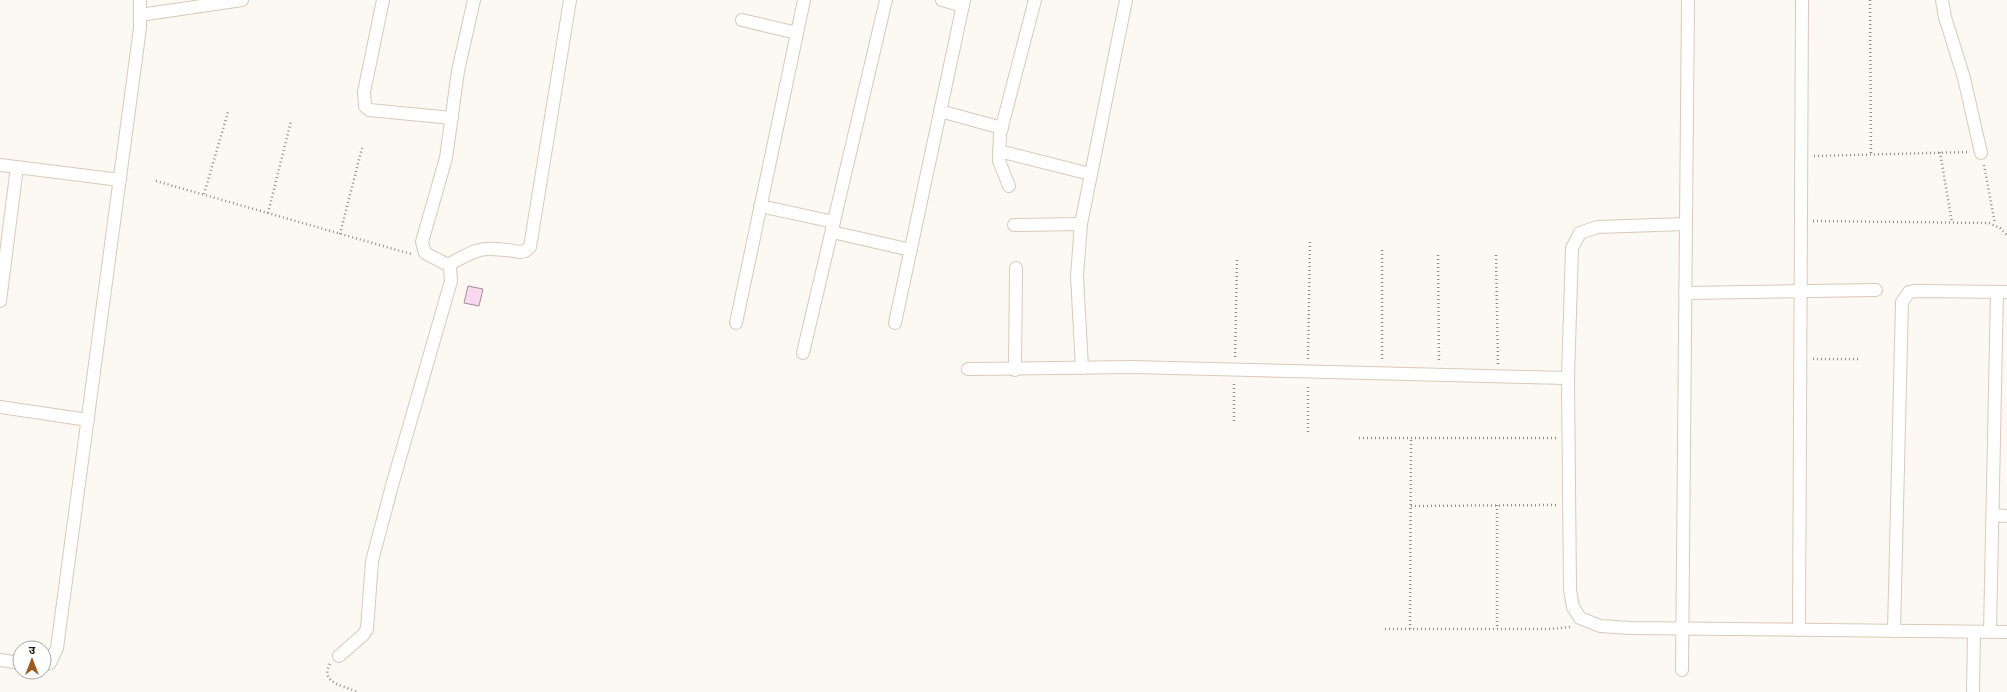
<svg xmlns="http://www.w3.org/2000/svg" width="2007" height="692" viewBox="0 0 2007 692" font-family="'PT Sans Narrow','Noto Sans Devanagari',sans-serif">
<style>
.building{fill:#f9d7ed;stroke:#a48f9d}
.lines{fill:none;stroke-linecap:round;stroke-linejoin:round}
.street-casing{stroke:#dac9b7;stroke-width:14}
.path{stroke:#928e88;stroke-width:2.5;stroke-dasharray:1 3;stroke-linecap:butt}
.street{stroke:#fff;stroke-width:12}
</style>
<rect width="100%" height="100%" fill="#fcf9f5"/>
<!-- building -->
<polygon class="building" points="468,286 483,289 479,306 464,303"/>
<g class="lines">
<!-- street casing -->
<g class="street-casing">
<g id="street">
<polyline points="383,0 364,92 365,106 369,110 452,118"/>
<polyline points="942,0 963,6"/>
<polyline points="1942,0 1945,17 1964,78 1981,153"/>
<polyline points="140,15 242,0"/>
<polyline points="742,20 797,33"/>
<polyline points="940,111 1002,128"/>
<polyline points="999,151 1090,174"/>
<polyline points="0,165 120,180"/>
<polyline points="1009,186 999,161 1000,134 1035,0"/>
<polyline points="760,206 834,222"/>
<polyline points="1685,224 1597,227 1580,233 1572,248 1568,378 1570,590 1573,607 1580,618 1600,626 1631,628 2007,632"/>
<polyline points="1014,225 1081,224"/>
<polyline points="832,232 911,250"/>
<path d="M448,265c32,-18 35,-19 72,-13l5,-1 5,-4 40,-247"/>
<polyline points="1685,293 1876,290"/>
<polyline points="0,301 17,167"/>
<polyline points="736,323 804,0"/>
<polyline points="895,323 964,0"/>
<polyline points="803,353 886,0"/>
<polyline points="1082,368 1077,276 1081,224 1126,0"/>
<polyline points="968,369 1131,367 1568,378"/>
<polyline points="1015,370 1016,268"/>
<polyline points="0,407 88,420"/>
<polyline points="1993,515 2007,516"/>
<polyline points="1799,630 1802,0"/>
<polyline points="1894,631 1902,302 1909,292 1916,291 2007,292"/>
<polyline points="1990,632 1997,292"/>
<polyline points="339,656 363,635 367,629 372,561 393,482 451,281 450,268 448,265 425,253 422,242 446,158 458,71 474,0"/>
<polyline points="0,660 20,663"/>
<polyline points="44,665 50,663 57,648 140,28 140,0"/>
<polyline points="1682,670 1688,0"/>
<polyline points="1973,692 1974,632"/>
</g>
</g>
<!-- path -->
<g class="path">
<polyline points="1870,0 1871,154"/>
<polyline points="1940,152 1952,223"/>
<polyline points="1814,156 1969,152"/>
<polyline points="1984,165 1995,224"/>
<polyline points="156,181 411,254"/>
<polyline points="204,194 228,112"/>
<polyline points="268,213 291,121"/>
<polyline points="1813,221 1989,223 2000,228 2007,235"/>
<polyline points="340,234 362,148"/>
<polyline points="1382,250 1382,361"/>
<polyline points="1438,255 1439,363"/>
<polyline points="1496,255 1498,364"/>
<polyline points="1235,357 1237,259"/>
<polyline points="1308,359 1310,241"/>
<polyline points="1813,359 1861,359"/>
<polyline points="1234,421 1234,382"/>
<polyline points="1308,432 1308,384"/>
<polyline points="1359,438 1556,438"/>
<polyline points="1497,505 1497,629"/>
<polyline points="1411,506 1556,505"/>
<polyline points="1385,629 1550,629 1570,627"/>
<polyline points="1410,629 1411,438"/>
<path d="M330,664c-11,19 15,22 27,28"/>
</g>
<!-- street -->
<use href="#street" class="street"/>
</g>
<!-- north arrow -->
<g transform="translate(32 660)"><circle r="19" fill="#ffffff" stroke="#a7a5a2"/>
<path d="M0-3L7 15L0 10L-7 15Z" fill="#9a5b22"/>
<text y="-6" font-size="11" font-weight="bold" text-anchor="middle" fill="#231d16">उ</text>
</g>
</svg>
